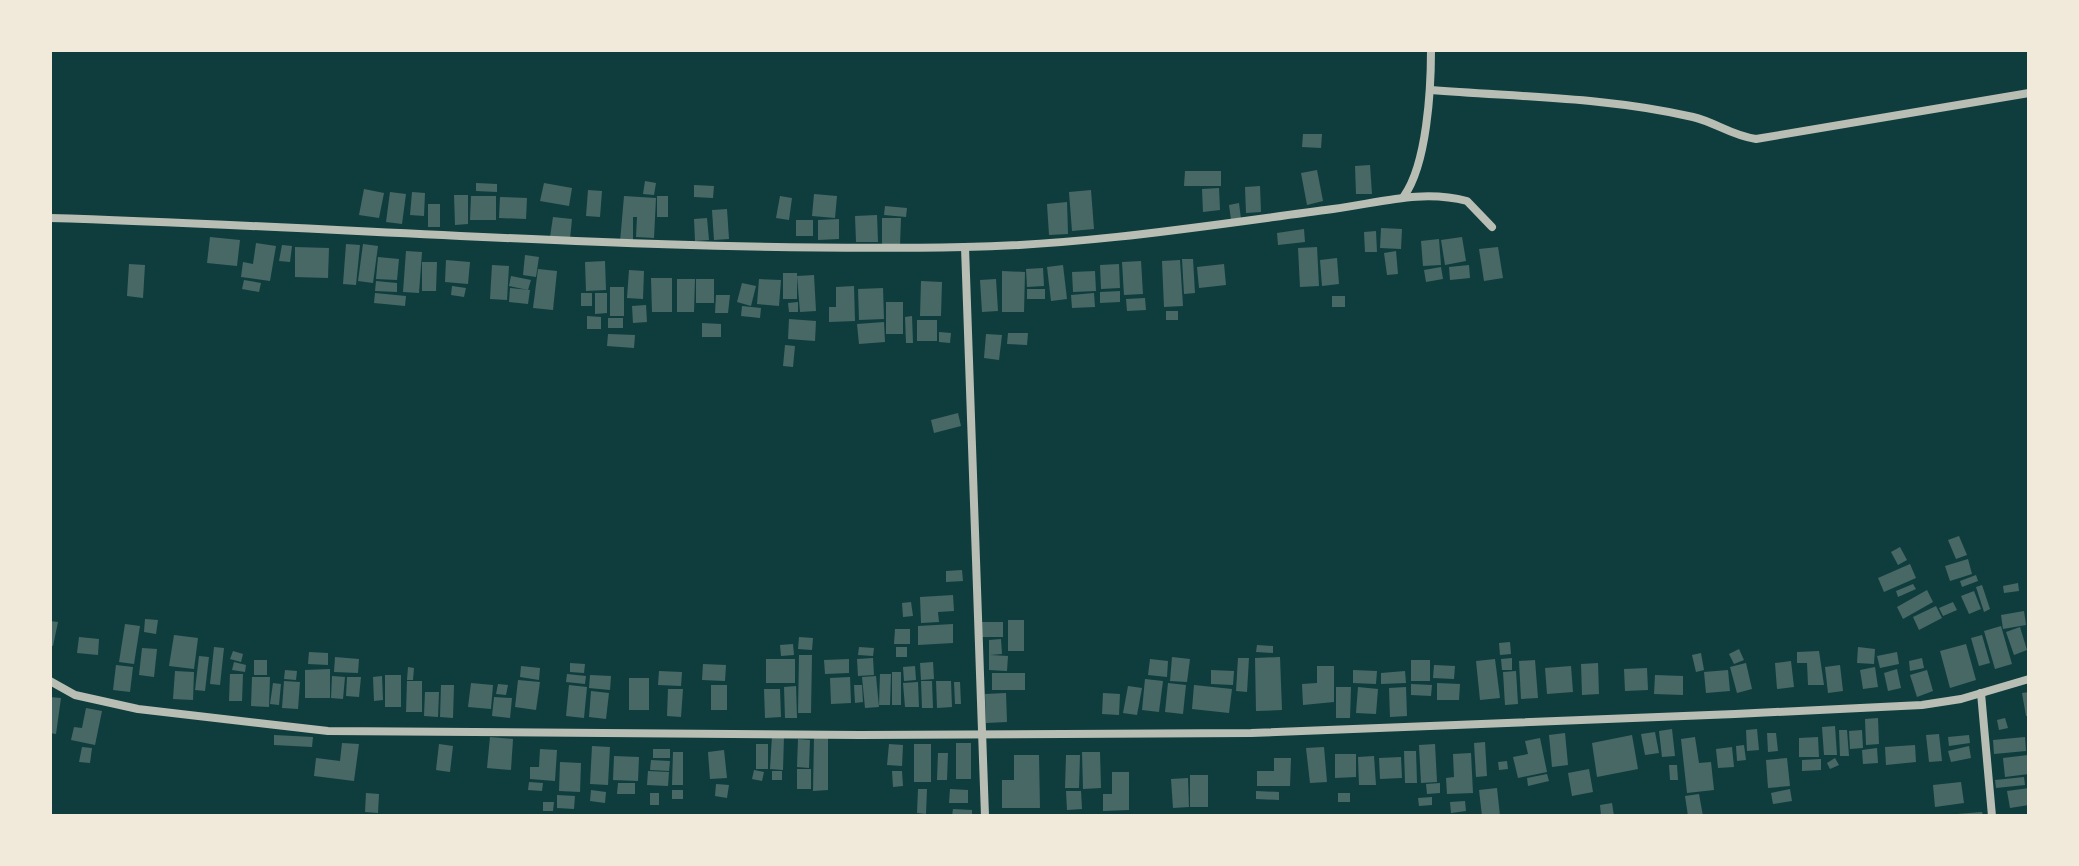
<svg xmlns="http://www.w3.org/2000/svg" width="2079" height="866" viewBox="0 0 2079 866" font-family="'Asap Condensed',sans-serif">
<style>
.building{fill:#486865}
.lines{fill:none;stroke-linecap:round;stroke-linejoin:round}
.minor{stroke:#b8beb3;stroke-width:8}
</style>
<rect width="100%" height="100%" fill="#0f3d3e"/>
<!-- building -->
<g class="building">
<polygon points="1303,134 1322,134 1321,148 1302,147"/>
<polygon points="1370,165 1372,194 1356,194 1355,166"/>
<polygon points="1317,170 1323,201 1307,205 1301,173"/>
<polygon points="1185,171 1221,171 1221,186 1184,186"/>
<polygon points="645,181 656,183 654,195 643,194"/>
<polygon points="476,183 497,184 497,192 476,191"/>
<polygon points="544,183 572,188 569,206 540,201"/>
<polygon points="694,185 714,186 713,198 694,197"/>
<polygon points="1260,186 1261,212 1246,213 1245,187"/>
<polygon points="1219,188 1220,210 1203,212 1202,189"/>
<polygon points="364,189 384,193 379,218 359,215"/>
<polygon points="588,190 602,191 600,217 586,216"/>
<polygon points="1091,190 1094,229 1072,231 1069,192"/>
<polygon points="390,192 406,194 402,224 386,222"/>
<polygon points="412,192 425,193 424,216 410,215"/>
<polygon points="814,194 837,196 835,218 812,216"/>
<polygon points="454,195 468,195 468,224 455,225"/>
<polygon points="471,196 496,196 496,220 470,220"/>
<polygon points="624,196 656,198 654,238 636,237 637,217 633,217 633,242 620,242"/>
<rect x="657" y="196" width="11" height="21"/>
<polygon points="780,196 792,198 789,220 776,218"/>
<polygon points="500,197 527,198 526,219 499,218"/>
<polygon points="1067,202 1068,234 1049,235 1047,204"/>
<polygon points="1239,203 1241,219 1231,220 1229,205"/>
<rect x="428" y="204" width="12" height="23"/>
<polygon points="885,206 907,208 906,217 884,215"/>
<polygon points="727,209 729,239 714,240 712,210"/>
<polygon points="877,215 878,242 856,242 855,216"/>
<polygon points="553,217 572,219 570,239 550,237"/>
<polygon points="707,218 709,240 695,241 694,219"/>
<polygon points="882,218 901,218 900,245 882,245"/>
<polygon points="839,219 839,239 818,240 818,220"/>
<rect x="796" y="220" width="17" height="16"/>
<polygon points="1381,228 1402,229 1401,249 1380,248"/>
<polygon points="1304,229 1305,242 1278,245 1277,233"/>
<polygon points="1376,231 1377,252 1365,252 1364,232"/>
<polygon points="210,237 240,240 237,266 207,263"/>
<polygon points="1462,237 1466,261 1445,265 1441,240"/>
<polygon points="1439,239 1441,265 1423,266 1421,241"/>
<polygon points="256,243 276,246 270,281 241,277 243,262 253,264"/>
<polygon points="346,244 360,245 356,285 343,284"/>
<polygon points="363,244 378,246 373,283 358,281"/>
<polygon points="282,245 292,246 290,262 279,261"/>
<polygon points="295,247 329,248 328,278 295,277"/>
<polygon points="1317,247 1319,286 1300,287 1298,248"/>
<polygon points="1498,247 1503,278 1484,281 1479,249"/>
<polygon points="406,251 422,252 419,293 403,292"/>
<polygon points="1396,251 1398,274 1387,275 1384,253"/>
<polygon points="525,255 539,257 536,277 523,275"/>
<polygon points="378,257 399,259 397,280 376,279"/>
<polygon points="1337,258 1339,284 1322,286 1320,260"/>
<polygon points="1182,259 1193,259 1195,293 1184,294"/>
<polygon points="446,260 470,262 468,284 445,282"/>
<polygon points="1180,260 1183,306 1164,307 1162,261"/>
<polygon points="605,261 606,290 586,291 585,262"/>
<polygon points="1141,261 1143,294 1124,295 1122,262"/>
<polygon points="422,262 437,262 436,291 422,291"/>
<polygon points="129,264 145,265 143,298 127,296"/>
<polygon points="1119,264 1120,288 1101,289 1100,265"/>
<polygon points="1224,264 1226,285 1199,288 1197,267"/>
<polygon points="492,265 509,266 507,300 490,299"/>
<polygon points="1063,265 1067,299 1051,301 1047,267"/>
<polygon points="1469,265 1470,278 1450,280 1449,267"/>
<polygon points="1441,267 1443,279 1426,282 1424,270"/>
<polygon points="1043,268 1044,286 1027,287 1026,269"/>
<polygon points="538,269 557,271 553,310 533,308"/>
<polygon points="629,270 644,271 643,299 627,298"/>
<polygon points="1002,271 1025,272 1024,312 1002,312"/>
<polygon points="1095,271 1096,291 1073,292 1072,272"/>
<rect x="783" y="273" width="14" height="26"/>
<polygon points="814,275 816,311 800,312 797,276"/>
<polygon points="511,276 531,280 528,290 509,286"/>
<polygon points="651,278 672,278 672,312 652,312"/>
<polygon points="677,279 695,279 694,312 677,312"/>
<rect x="696" y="279" width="18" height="24"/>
<polygon points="759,279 781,280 779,306 757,304"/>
<polygon points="996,279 998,311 982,312 980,280"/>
<polygon points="244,280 261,283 259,292 242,289"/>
<polygon points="376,281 397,283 397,292 375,291"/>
<polygon points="921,281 942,282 941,316 920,316"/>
<polygon points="742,283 756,286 751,306 737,302"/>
<polygon points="452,286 466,288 464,297 451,295"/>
<polygon points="854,286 855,321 829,322 829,307 836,307 836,287"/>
<rect x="610" y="287" width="14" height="29"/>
<polygon points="510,288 530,290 528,304 509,302"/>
<polygon points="883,288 884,319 859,320 858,289"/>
<rect x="1027" y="289" width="18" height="10"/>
<polygon points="1120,291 1120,302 1100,303 1100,292"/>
<polygon points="375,293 406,296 405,306 374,303"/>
<rect x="581" y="293" width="11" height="13"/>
<polygon points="595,293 607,293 607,313 595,314"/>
<polygon points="1094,293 1095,307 1072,308 1071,295"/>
<polygon points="716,295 730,295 728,313 715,313"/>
<rect x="1332" y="296" width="13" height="11"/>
<polygon points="1145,298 1146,310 1127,311 1126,299"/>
<polygon points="798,302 798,312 789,312 788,303"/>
<rect x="886" y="302" width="17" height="32"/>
<polygon points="646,305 647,322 633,323 632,306"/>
<polygon points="742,306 761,308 760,318 741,316"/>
<rect x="1166" y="311" width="12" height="9"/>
<polygon points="587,316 601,317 601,329 587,329"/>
<polygon points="912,316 913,343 906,343 905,317"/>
<rect x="608" y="318" width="15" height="10"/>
<polygon points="789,319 816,321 815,341 788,339"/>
<rect x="917" y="320" width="20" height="21"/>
<polygon points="884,322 885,342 859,344 857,324"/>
<polygon points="702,323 721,324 721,337 702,337"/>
<polygon points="939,332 951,333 950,343 939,342"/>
<polygon points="1008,333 1028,333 1027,345 1007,344"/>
<polygon points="608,334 635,335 634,348 607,346"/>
<polygon points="986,334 1002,335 999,360 984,358"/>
<polygon points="785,345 795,346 793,367 783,366"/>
<polygon points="958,413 961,426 934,433 931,420"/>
<polygon points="1959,536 1967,555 1956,559 1948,540"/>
<polygon points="1900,547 1907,560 1898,565 1891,552"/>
<polygon points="1968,559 1972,574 1950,581 1945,566"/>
<polygon points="1910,564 1916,578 1884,592 1878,578"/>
<polygon points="962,570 963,581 946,582 946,571"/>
<polygon points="1976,575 1978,581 1962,587 1960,581"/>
<polygon points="2018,583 2019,591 2004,593 2003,586"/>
<polygon points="1913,584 1916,589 1898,597 1896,591"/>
<polygon points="1982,585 1990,609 1984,612 1976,587"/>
<polygon points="1927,590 1933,602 1903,619 1897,607"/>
<polygon points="1974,591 1981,609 1969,614 1961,596"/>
<polygon points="953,595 954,611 938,612 939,622 921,623 920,597"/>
<polygon points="911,602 913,616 903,617 902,603"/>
<polygon points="1953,602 1957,610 1943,616 1939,608"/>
<polygon points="1936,606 1942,618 1919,630 1913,617"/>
<polygon points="2024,611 2026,625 2003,629 2001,615"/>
<polygon points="145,619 158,620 156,634 144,632"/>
<rect x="1008" y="620" width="16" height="31"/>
<polygon points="50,621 58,622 53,646 50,645"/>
<rect x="982" y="622" width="21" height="15"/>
<polygon points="125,624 140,626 134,664 119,662"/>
<polygon points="953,624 953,643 918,645 918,626"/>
<polygon points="2001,626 2012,664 1995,669 1984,631"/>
<polygon points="2020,627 2027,650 2014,655 2006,632"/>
<polygon points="895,629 910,629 910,644 894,644"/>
<polygon points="174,635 198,638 194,669 169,666"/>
<polygon points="1982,635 1990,663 1979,666 1971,638"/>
<polygon points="79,637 99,639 98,655 77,653"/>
<polygon points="799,637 813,638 812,650 798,649"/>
<polygon points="1001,639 1002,654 990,655 1008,656 1007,671 989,670 989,640"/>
<polygon points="1510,642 1511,654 1500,655 1499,643"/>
<polygon points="793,644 794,655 781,656 780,645"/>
<polygon points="1966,644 1976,680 1950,688 1940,651"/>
<polygon points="1257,645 1273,646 1273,653 1256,652"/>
<polygon points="214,647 224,648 220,685 210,684"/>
<polygon points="859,647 874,648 873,656 858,655"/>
<rect x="896" y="647" width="11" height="10"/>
<polygon points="1858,647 1875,649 1874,664 1857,663"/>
<polygon points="142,648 157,649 154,677 139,675"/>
<polygon points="1739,649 1744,660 1734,664 1729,654"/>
<polygon points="233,651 243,654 241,662 230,659"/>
<polygon points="1819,651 1824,685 1808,685 1807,663 1797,663 1797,652"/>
<polygon points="309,652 328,653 328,665 308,664"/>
<polygon points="1897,652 1899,664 1880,668 1877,656"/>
<polygon points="1701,653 1704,670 1696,672 1692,655"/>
<polygon points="799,655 812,655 811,713 798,713"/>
<polygon points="199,656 209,657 205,691 195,690"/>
<polygon points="335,657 359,659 358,673 334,672"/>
<polygon points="1172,657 1190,659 1187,682 1170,681"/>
<polygon points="1280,657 1282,710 1256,711 1255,658"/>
<polygon points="873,658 874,675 858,676 857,659"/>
<polygon points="1238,658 1249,658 1247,692 1236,691"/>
<polygon points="1512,658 1512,670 1502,670 1501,659"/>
<polygon points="1922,658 1924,668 1910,671 1909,661"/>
<rect x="766" y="659" width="29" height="24"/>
<polygon points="849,659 849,673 825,674 824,660"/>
<polygon points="1150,659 1168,661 1167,677 1148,675"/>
<polygon points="1495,659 1500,698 1480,700 1476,661"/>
<rect x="254" y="660" width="13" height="15"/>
<rect x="1411" y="660" width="19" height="21"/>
<polygon points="1535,660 1538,698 1521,699 1519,661"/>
<polygon points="1791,661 1794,687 1777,689 1775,663"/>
<polygon points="234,662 246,665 245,672 232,670"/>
<polygon points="933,662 934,679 921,680 920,663"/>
<polygon points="570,663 585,664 584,673 570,672"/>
<polygon points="1598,663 1599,694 1582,695 1581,664"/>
<polygon points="1746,663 1752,689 1737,693 1730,667"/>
<polygon points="703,664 726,665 725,681 702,680"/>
<polygon points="116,665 133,667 130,692 113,690"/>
<polygon points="1434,665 1455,666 1454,679 1433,678"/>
<polygon points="1840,665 1843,691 1828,693 1825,667"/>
<polygon points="521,666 540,668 539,680 520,677"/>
<polygon points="915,666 916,680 904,681 903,667"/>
<polygon points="1317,666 1334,666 1334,702 1303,705 1302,684 1317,683"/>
<polygon points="1571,666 1573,692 1547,694 1545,668"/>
<polygon points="408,667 414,668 413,680 407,680"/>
<polygon points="1875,667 1878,687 1863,689 1860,670"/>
<polygon points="1647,668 1648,690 1625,691 1624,669"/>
<polygon points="330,669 330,698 305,698 305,670"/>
<polygon points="1897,669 1901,688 1888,691 1884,673"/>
<polygon points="285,670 297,671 296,680 284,679"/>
<polygon points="1211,670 1234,671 1233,685 1211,684"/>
<polygon points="1353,670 1377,671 1376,684 1353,683"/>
<polygon points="1728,670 1730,691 1706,693 1704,672"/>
<polygon points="1927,670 1933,691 1917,697 1910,675"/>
<polygon points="175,671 194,672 193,700 173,699"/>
<polygon points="659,671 682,672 681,686 658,685"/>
<polygon points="1405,671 1406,683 1381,684 1381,673"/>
<polygon points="1516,671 1518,704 1505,705 1503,672"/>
<rect x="892" y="672" width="9" height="33"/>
<rect x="992" y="673" width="33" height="17"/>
<polygon points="230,674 243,674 242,701 229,701"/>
<polygon points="567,674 586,676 585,684 566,682"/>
<polygon points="880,674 891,674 890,705 879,705"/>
<rect x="385" y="675" width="16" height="32"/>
<polygon points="590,675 611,676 610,690 589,688"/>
<polygon points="1655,675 1683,676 1683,695 1654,694"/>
<polygon points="332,676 345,677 343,699 331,698"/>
<polygon points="382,676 383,700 374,701 373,677"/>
<polygon points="876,676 879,707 865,708 862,677"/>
<polygon points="252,677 270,677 269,707 251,706"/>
<polygon points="347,677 361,677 359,697 346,696"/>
<polygon points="850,677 851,703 831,704 830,678"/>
<rect x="629" y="678" width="20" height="32"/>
<polygon points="1145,679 1163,681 1159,712 1142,710"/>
<polygon points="518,680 540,682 536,710 515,707"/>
<polygon points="284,681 300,682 298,709 282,708"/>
<polygon points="407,681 422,681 422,712 406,712"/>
<polygon points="921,681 932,681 933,708 922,708"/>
<polygon points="936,681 951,681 952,707 937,708"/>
<polygon points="918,682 919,707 905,707 903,683"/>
<polygon points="954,682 960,682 961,704 955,704"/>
<polygon points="273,683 281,684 279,705 270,704"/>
<polygon points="471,683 493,685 491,709 468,707"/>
<polygon points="1168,683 1186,685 1183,714 1165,712"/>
<polygon points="1437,683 1460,684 1459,700 1437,700"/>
<polygon points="498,684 508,685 506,695 496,694"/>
<polygon points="1411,684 1432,685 1431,696 1411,695"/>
<polygon points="441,685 454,685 453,718 440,717"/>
<polygon points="569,685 587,687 584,718 566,716"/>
<rect x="711" y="685" width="16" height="25"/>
<polygon points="854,685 862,685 863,702 855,703"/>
<polygon points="1194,685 1232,689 1229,713 1192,709"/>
<polygon points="796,686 797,718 785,718 784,687"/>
<polygon points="1128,686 1142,688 1137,715 1123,713"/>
<polygon points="1336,687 1351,687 1350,718 1336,718"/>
<polygon points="1358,687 1378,689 1376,714 1356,713"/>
<polygon points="1406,687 1407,716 1390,717 1389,688"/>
<polygon points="668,689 683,689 681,717 667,716"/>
<polygon points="764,689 780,689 781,717 765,718"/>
<polygon points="591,691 609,693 606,719 589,717"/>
<polygon points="425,692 439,692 438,717 424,716"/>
<polygon points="2029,692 2029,716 2026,716 2022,693"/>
<polygon points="1006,693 1007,722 986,723 985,694"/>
<polygon points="1103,693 1120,694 1119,715 1102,714"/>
<polygon points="50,697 61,698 56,734 50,733"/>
<polygon points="494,697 512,698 510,718 492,716"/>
<polygon points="86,708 102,711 95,745 71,740 74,727 82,728"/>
<polygon points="1878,718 1879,744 1866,745 1865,719"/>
<polygon points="2005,718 2008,728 1999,730 1997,720"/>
<polygon points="1835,726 1837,755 1824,755 1822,727"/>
<polygon points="1672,729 1675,756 1662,757 1659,731"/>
<polygon points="1757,729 1759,750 1747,751 1746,730"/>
<polygon points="1839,730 1847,730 1849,756 1840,756"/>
<polygon points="1862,730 1863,748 1850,749 1849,731"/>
<polygon points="1655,732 1659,753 1645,755 1641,734"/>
<polygon points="1565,733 1568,765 1552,767 1549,735"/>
<polygon points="1767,733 1776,733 1778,751 1768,752"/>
<polygon points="1939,734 1942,761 1929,762 1926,735"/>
<polygon points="274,735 313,737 312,747 274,745"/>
<polygon points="1632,735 1638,769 1597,777 1592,743"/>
<polygon points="1969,735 1970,743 1949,746 1948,737"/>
<polygon points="772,736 784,736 783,770 770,769"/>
<polygon points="490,737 513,739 511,770 487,768"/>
<polygon points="1695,737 1699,763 1711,762 1714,790 1687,793 1681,739"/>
<polygon points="1818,737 1819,757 1799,757 1799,738"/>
<polygon points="2025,737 2026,751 1994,754 1993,740"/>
<polygon points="814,738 828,738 828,790 813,791"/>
<polygon points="1540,738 1547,772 1518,778 1513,757 1528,754 1525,741"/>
<polygon points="798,739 810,740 809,768 797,767"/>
<polygon points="1485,742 1487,776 1476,777 1474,743"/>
<polygon points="342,743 359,744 354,781 314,776 316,758 340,761"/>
<rect x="956" y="743" width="15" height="36"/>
<polygon points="439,744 453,746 450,772 436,770"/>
<rect x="756" y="744" width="12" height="25"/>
<polygon points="889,744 903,745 902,766 887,765"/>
<rect x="914" y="744" width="17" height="38"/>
<polygon points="1435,744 1437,782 1421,783 1419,745"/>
<polygon points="1744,745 1746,760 1737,761 1736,746"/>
<polygon points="1915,745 1916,762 1886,765 1885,747"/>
<polygon points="592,746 610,747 608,785 590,784"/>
<polygon points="1969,746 1971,758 1951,762 1948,751"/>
<polygon points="82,747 92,748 90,763 79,762"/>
<polygon points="1324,747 1327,782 1310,783 1306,748"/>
<polygon points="1732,747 1734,767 1718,768 1716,749"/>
<polygon points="1877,748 1878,763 1863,764 1862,750"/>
<polygon points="540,749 557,750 555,781 530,779 530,767 539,767"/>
<rect x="653" y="749" width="17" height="9"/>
<polygon points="724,750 727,778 710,779 708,752"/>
<polygon points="1404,751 1416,751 1417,783 1405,783"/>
<polygon points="673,752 683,752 683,785 672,785"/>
<polygon points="1082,752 1100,752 1101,788 1083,789"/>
<polygon points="938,753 948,753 947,780 937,780"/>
<polygon points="1471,753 1473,793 1447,794 1446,778 1454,777 1453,754"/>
<polygon points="1335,754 1356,754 1356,777 1335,778"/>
<polygon points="1014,755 1039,755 1040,808 1002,808 1002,780 1014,780"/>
<polygon points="1066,755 1080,755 1079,788 1065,788"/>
<polygon points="2028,755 2029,774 2005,777 2003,758"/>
<polygon points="614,756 639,757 638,781 613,780"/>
<polygon points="1374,756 1376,785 1359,785 1358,757"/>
<polygon points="1401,757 1402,778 1380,779 1379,758"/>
<polygon points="1274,758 1291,758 1290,786 1257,786 1257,771 1274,771"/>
<polygon points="1787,758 1790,786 1768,788 1766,760"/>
<polygon points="1835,758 1839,765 1830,769 1827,763"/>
<polygon points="1821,759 1821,770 1802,771 1802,760"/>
<polygon points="651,760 670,761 669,771 650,770"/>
<polygon points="1507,761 1508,769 1499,770 1498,762"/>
<polygon points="560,762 581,763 580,792 559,791"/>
<polygon points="1669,765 1677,765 1678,780 1670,780"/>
<rect x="797" y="769" width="14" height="20"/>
<polygon points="1589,769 1593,792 1572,796 1568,773"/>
<polygon points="754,770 764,772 762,781 752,779"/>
<polygon points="648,771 669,772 668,786 647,785"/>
<rect x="772" y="771" width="10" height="9"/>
<polygon points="892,771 902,771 903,786 893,787"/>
<polygon points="1112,772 1129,772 1129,810 1103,811 1103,794 1112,794"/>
<polygon points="1547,774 1549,781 1528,786 1527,778"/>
<rect x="1190" y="775" width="18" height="32"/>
<polygon points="2024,777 2025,785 1996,788 1995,780"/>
<polygon points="1188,778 1189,807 1173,808 1171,779"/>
<polygon points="529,782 543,783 542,791 528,790"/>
<polygon points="1961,782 1964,803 1935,807 1933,785"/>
<polygon points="618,783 635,783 635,794 617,794"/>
<polygon points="1440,783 1440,793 1427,794 1426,784"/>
<polygon points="716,784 729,785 727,798 715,796"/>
<polygon points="1497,788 1500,816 1482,816 1479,790"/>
<polygon points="2029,788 2029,805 2010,808 2007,791"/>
<polygon points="918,789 927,789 926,814 917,813"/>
<polygon points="950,789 968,790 968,803 949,803"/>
<polygon points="1790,789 1792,801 1773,804 1771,793"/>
<polygon points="591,790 606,792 605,803 590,801"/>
<rect x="672" y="790" width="11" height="9"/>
<polygon points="1066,791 1081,791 1082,809 1067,810"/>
<polygon points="1256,791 1279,792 1279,800 1256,799"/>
<polygon points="366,793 379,794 378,813 365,812"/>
<rect x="650" y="793" width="9" height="12"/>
<rect x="1338" y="793" width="12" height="9"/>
<polygon points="1699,794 1703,816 1688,816 1685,796"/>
<polygon points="557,795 575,796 574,809 557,808"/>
<polygon points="1432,797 1432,805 1419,806 1418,798"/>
<polygon points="1465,801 1466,811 1451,813 1450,802"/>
<polygon points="543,802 554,802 553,811 543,811"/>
<polygon points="1612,803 1614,816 1601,816 1600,805"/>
<polygon points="953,809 972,810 972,816 952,816"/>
<polygon points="1982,812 1983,816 1958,816 1957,814"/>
</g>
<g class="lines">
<!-- minor -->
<g class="minor">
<path d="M1431,90c87,7 177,7 262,27 22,5 39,19 63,22l273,-46"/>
<path d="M1404,196c23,-32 27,-107 27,-146"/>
<path d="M50,218c305,9 609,35 914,29 124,-2 247,-22 369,-38 46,-6 88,-20 134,-8l25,26"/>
<polyline points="965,247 985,816"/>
<polyline points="50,681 75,695 138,709 328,731 860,735 1251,733 1735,714 1922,705 1961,699 2029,679"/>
<polyline points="1981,693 1992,816"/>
</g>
</g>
<!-- border -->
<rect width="2079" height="866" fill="none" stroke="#f1e9da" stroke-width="104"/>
</svg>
